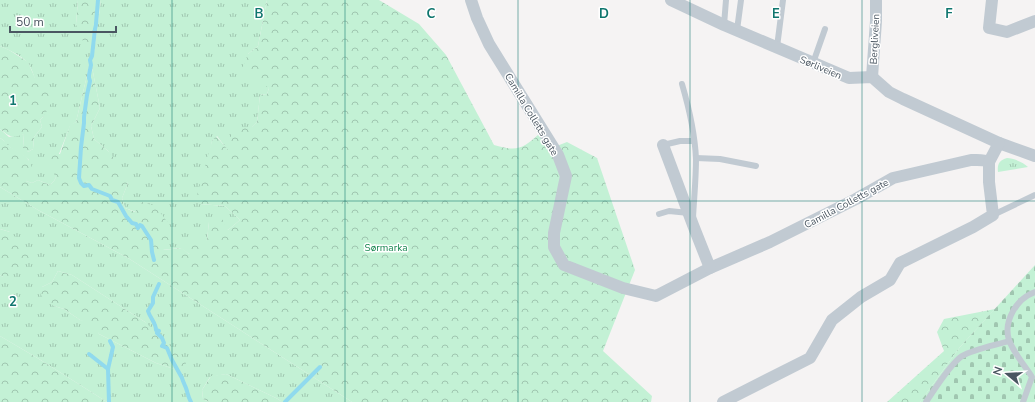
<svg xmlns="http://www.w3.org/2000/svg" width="1035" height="402" viewBox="0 0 1035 402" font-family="'Nunito Sans',sans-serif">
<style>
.grass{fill:url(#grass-tufts);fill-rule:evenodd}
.forest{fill:url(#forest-crowns)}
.cemetery{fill:url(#cemetery-stones)}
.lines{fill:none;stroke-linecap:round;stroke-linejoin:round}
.stream{stroke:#90daee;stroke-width:4}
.service{stroke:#c1cad2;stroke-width:6}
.minor{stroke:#c1cad2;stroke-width:12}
.grid{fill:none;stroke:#0f766e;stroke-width:1;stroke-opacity:0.55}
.labels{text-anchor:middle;stroke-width:3;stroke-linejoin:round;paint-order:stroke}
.street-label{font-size:10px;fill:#4a5661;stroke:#fff}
.park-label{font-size:10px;fill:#17864f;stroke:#fff}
.grid-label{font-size:13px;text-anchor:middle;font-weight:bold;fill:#0f766e;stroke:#fff;stroke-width:3;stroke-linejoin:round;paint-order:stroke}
</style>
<defs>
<pattern id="grass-tufts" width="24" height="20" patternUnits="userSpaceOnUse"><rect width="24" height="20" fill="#c3f1d5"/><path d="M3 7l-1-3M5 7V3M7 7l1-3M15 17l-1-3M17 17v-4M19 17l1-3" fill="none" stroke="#a0c6b0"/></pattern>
<pattern id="forest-crowns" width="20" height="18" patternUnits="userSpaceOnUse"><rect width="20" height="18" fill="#c3f1d5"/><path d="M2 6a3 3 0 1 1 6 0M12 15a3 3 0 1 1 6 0" fill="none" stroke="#a0c6b0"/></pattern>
<pattern id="cemetery-stones" width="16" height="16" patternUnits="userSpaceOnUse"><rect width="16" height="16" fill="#c3f1d5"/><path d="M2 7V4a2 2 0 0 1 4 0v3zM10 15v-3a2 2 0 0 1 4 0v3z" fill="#a0c6b0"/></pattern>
</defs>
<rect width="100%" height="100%" fill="#f5f3f3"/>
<!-- grass -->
<g class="grass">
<path d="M0,0h78l-2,24 18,28 7,-52h166l-9,46 -10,8 21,34 -2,6 -7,1 -3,27 -28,30 -12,-16 -5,5 -12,63 25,2 15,14 -12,10 -19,-8 -2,18 -18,14 -8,-6 -19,2 -26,-38 -11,-4 -3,-10 6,-15 -20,-32 -14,-12 -3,-13 9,-18 -8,-41h-3l-13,55 -6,4 -11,28h-9l6,23 -2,4 -4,4 -12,-5 -6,3 -6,-2 3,-21c-6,-6 -15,-9 -22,-15 -3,-3 -3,-5 -7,-7v-9l9,8 15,-3 -1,13 5,5 5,-3 1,-12 8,-10 -2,-7 4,-4c-3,-12 -9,-46 -17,-54 -5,-6 -20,-13 -27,-16z"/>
<path d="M1007,158c6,0 16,4 21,9l-30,5c-1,-7 1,-12 9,-14z"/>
<path d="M0,187l38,23 90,48 224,144h-70l-4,-3 -52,-25 -16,3 -8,13 1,9 6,3h-102l-68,-43 -39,-23v-61l3,2 7,-45 -10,-3zM58,271l14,4 73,47 29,47 -18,-6 -57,-29 -4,-13 -15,-1 -16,-11 -10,-3 -12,-19 10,-5z"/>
</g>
<!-- forest -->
<g class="forest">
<polygon points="78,0 101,0 94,52 91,52 85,46 76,24"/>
<path d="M267,0h112l40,24 27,31 48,90c23,7 29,4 46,-12l9,16 18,-7 30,16 38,112 -32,81 49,45 -1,6h-299l-224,-144 -90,-48 -38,-23v-49c4,2 6,6 10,9 9,5 25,12 21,25 -2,3 -3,6 -5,9l6,2 6,-3 12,5 4,-4 2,-4 -12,-18 2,-3 4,-2h10l10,-29 6,-3 13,-55h3l8,41 -9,18 3,13 14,12 12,14 8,18 -6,15 3,10 10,4 7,-10 13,4 14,18 1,16 -7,10 19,-2 7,6 4,-11 14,-3 2,-18 5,-5h7l7,13 12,-10 -15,-14 -25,-2 -4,-5 16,-58 4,-5 13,15 3,-22 20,-2 5,-5 3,-27 7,-1 2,-6 -27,-19 6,-15 10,-8z"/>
<path d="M0,46l9,4 19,12 7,16 8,2 9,21 -8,15 -4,4 2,7 -8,10 -1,12 -5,3 -4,-2 -1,-3 1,-13c-12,5 -14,3 -24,-5z"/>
<polygon points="0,229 10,232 34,256 7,277 3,277 0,275"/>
<polygon points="58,271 72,275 145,322 185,360 186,364 182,367 174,369 156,363 99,334 95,327 95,321 93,321 87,322 80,320 64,309 54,306 43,298 40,293 42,287 52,282"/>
<polygon points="995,309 960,347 920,402 887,402 944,351 937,332 944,319"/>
<polygon points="0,336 39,359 107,402 0,402"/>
<polygon points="226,374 278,399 282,402 209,402 203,399 202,390 211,376"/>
</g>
<!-- cemetery -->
<polygon class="cemetery" points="1035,265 1035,402 920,402 960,347"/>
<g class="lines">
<!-- stream -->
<g class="stream">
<polyline points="98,0 96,24 96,25 95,29 92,56 90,60 91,65 89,75 89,78 90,81 87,95 84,117 84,123 81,147 79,178 81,183 84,186 89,185 92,189 110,196 112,200 118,202 126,216 132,223 136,224 138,228 140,225 142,226 151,240 152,252 154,260"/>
<path d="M159,284l-6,13v6l-5,8c2,7 8,12 8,19l3,1 -2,2 5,5 2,5 -2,3 5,2 5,12 10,18c1,4 3,7 4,10 2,6 2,9 5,14"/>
<polyline points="89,354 108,369"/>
<polyline points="109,402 108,369 113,347 110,341"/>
<polyline points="285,402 320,367"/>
</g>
<!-- service -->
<g class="service">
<polyline points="724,25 726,0"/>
<polyline points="737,30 741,0"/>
<polyline points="777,47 783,0"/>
<polyline points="813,63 825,29"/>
<path d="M682,84c7,24 13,50 14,75 0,20 -2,39 -3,59"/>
<polyline points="663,145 680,141 694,141"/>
<polyline points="696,158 720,159 756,166"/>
<polyline points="659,214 669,211 689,213"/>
<polyline points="993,215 1035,195"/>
<path d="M926,402c9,-13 24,-38 36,-46 12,-7 34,-11 47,-15"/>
<path d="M1023,402l9,-25c-7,-11 -19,-25 -23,-37 -6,-19 8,-42 26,-48"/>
</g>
<!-- minor -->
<g class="minor">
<path d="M471,0l6,18 12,26 69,111 8,21 -12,57v14l10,18 59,23 33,8 54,-28 60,-26 86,-43 37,-21 78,-18c6,0 12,-1 18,2"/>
<polyline points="671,0 724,25 849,78 872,77 889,92 903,99 999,143 1035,156"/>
<polyline points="992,0 989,28 1007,32 1035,21"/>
<polyline points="872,77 876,21 876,0"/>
<polyline points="663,145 693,225 710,268"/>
<polyline points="723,402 810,358 832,320 861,297 890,280 900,263 973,227 993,215 989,182 989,162 999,143"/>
</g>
</g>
<!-- grid -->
<path class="grid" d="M172,0v402M345,0v402M518,0v402M690,0v402M862,0v402M0,201h1035"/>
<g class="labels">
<!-- street labels -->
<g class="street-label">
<text transform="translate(874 39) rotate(-87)" y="4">Bergliveien</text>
<text transform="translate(821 67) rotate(23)" y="4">Sørliveien</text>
<text transform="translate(532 114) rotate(59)" y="4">Camilla Colletts gate</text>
<text transform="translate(846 203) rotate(-28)" y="4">Camilla Colletts gate</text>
</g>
<!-- park labels -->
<g class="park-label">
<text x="386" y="251">Sørmarka</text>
</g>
</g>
<g class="grid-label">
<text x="259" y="18">B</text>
<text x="431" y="18">C</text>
<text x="604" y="18">D</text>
<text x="776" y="18">E</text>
<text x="949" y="18">F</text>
<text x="13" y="105">1</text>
<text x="13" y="306">2</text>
</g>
<!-- north arrow -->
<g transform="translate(1007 374) rotate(288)" stroke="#ffffff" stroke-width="3" paint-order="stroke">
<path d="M0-3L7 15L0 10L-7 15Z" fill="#4a5661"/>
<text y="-6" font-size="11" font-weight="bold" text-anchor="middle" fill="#4a5661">N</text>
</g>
<!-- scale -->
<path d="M10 26v6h106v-6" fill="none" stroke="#4a5661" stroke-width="2"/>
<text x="16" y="26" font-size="12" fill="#4a5661" stroke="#ffffff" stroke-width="3" paint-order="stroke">50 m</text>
</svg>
